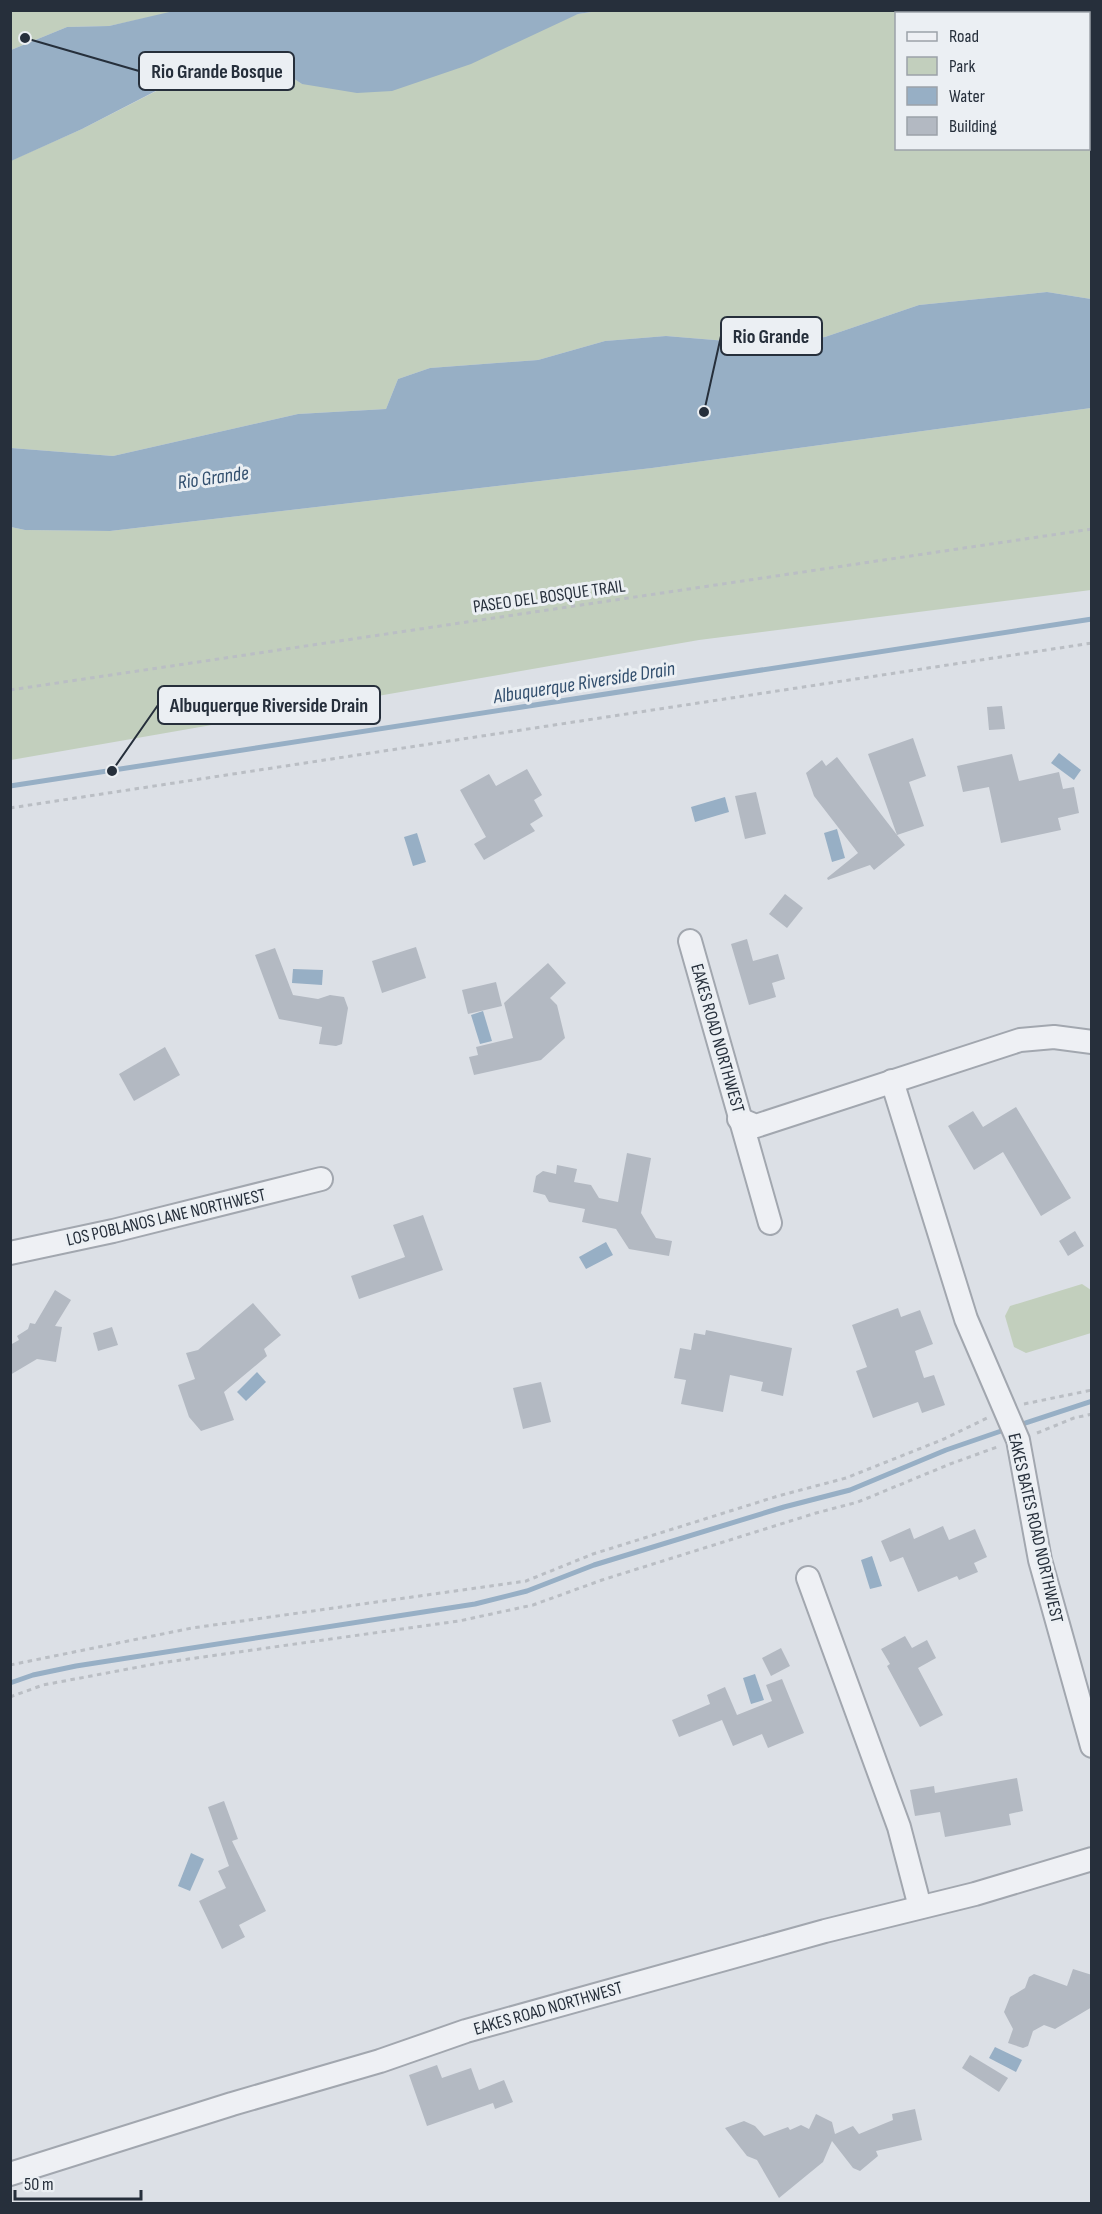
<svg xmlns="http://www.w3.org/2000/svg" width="1102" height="2214" viewBox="0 0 1102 2214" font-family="'Sofia Sans Condensed',sans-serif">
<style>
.green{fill:#c2cfbd}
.water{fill:#97afc5}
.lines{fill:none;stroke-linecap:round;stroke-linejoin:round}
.stream{stroke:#97afc5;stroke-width:5}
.building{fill:#b3b9c2}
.minor-casing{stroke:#a2a7af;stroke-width:26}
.path{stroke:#babec4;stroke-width:3;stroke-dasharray:4.5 4.5;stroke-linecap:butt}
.minor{stroke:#eef0f4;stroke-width:22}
.labels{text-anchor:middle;stroke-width:6;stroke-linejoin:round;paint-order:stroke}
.street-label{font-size:18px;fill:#262f3b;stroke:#ebeff3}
.water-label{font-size:20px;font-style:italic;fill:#324f6e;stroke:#ebeff3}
.leader{fill:none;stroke:#262f3b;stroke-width:2}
.callout-dot{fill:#262f3b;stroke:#ebeff3;stroke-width:2}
.callout{fill:#ebeff3;stroke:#262f3b;stroke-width:2}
.callout-label{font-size:20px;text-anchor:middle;font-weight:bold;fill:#262f3b}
</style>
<rect width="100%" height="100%" fill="#dce0e6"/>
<!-- green -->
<g class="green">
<polygon points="11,11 178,11 109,26 67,27 11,50"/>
<polygon points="598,11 1091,11 1091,51 1089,50 1088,14 896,14 896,148 1088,148 1089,67 1091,68 1091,299 1047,292 919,305 825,337 763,344 666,336 605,341 538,360 430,368 398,379 386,409 298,414 113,456 11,448 10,161 82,129 178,80 201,86 268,62 302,84 578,14"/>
<polygon points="1091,408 1091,590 699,640 11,760 11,527 25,530 110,531 652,468"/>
<polygon points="1082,1284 1091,1290 1091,1333 1026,1353 1014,1347 1005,1316 1010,1306"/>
</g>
<!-- water -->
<g class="water">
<polygon points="178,10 598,10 598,11 578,14 471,64 392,91 357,93 302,84 268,62 201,86 177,80 82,129 11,161 11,50 67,27 109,26"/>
<polygon points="1047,292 1091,299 1091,408 652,468 110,531 25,530 11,527 11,448 113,456 298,414 386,409 398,379 430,368 538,360 605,341 666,336 763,344 825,337 919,305"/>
<polygon points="1059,753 1081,770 1074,780 1051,763"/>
<polygon points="725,797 729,812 695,822 691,807"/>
<polygon points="837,829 845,858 832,862 824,833"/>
<polygon points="417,833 426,862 413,866 404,837"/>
<polygon points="293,969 323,970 322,985 292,983"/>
<polygon points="483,1011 492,1041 480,1044 471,1015"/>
<polygon points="606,1242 613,1255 586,1269 579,1257"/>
<polygon points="257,1372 266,1382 246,1401 237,1392"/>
<polygon points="872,1556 882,1586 870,1589 861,1560"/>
<polygon points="755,1674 764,1700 751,1704 743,1678"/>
<polygon points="191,1853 204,1859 190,1891 178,1886"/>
<polygon points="995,2047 1022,2060 1016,2072 989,2058"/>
</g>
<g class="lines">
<!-- stream -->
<g class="stream">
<polyline points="10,786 1092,619"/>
<polyline points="1019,1425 1092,1401"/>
<polyline points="10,1683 33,1675 76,1666 475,1604 527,1591 594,1565 784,1507 850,1490 946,1450 1007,1429"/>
</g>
</g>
<!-- building -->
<g class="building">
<polygon points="1002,706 1005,729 989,730 987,707"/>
<polygon points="913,738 926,776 909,782 924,826 897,835 905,845 874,870 870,865 828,880 827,878 858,853 814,796 806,773 822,760 826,766 837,757 897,835 868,754"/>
<polygon points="1012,754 1019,781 1059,772 1063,789 1074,787 1079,813 1058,818 1061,830 1001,843 989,787 963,792 957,766"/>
<polygon points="527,769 542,795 534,800 543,816 530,824 535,831 484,860 474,844 486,837 460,790 489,774 496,786"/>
<polygon points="756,792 766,834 745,839 735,796"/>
<polygon points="785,894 803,908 787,928 769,914"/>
<polygon points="747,939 753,961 778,954 785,979 772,983 776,997 749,1005 731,944"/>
<polygon points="416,947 426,978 382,993 372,961"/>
<polygon points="275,948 293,995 318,999 330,995 344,997 348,1008 342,1044 336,1046 319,1044 322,1027 279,1019 255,955"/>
<polygon points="548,963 566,983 550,998 557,1005 565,1038 541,1060 474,1075 469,1057 478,1055 476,1047 513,1038 504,1003"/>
<polygon points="496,982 502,1006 468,1014 462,990"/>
<polygon points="165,1047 180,1075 134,1101 119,1074"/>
<polygon points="1016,1107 1071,1198 1041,1216 1003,1152 974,1170 948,1126 973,1111 983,1127"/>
<polygon points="627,1153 651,1158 641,1213 656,1238 672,1241 669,1256 629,1249 616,1229 582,1222 585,1209 549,1202 545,1195 533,1192 536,1176 543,1171 556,1174 557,1165 577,1169 574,1182 591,1185 599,1198 618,1202"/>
<polygon points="423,1215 443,1270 359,1299 351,1276 405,1257 393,1225"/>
<polygon points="1075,1231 1084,1246 1068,1256 1059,1241"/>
<polygon points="55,1290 71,1300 55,1326 62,1327 56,1362 37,1359 10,1375 10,1345 19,1340 17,1336 28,1329 30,1323 35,1324"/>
<polygon points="253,1303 281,1335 264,1349 267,1356 224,1392 234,1420 201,1431 189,1417 178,1385 195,1379 186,1353 198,1350"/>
<polygon points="898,1308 901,1317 920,1310 933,1344 915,1351 924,1378 934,1375 945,1405 922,1413 918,1402 873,1418 856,1371 867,1367 852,1325"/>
<polygon points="112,1327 118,1345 98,1351 93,1333"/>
<polygon points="706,1330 792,1348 783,1396 761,1391 763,1382 730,1375 723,1412 681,1404 686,1380 674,1378 680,1348 691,1350 694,1333 705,1335"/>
<polygon points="541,1382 551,1422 523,1429 513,1388"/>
<polygon points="943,1526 949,1540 975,1529 987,1557 974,1563 978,1572 959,1580 957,1576 918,1592 903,1557 890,1562 881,1541 910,1528 914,1539"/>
<polygon points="905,1636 912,1648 927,1640 936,1658 918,1668 943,1715 920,1727 887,1666 890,1664 881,1649"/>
<polygon points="781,1648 790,1666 771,1676 762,1658"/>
<polygon points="782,1679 804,1733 768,1748 762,1734 733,1746 722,1720 679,1737 672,1720 710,1704 707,1695 725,1687 737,1715 772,1701 766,1685"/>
<polygon points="1017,1778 1023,1811 1009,1814 1011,1825 945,1837 940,1812 915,1816 910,1790 934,1786 935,1793"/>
<polygon points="224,1801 238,1839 232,1841 266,1911 239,1925 245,1937 222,1949 199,1901 226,1888 218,1871 229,1866 208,1807"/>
<polygon points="1073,1969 1092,1975 1092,2007 1055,2029 1044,2025 1033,2031 1028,2046 1023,2048 1008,2043 1013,2029 1004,2012 1010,1997 1025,1988 1029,1977 1034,1974 1067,1986"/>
<polygon points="970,2055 1008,2078 999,2092 962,2068"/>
<polygon points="437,2065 442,2078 471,2068 479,2090 504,2080 513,2102 495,2109 493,2103 427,2126 409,2075"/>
<polygon points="915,2109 922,2140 876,2151 878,2156 860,2171 853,2168 832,2141 823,2162 779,2198 757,2160 747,2156 725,2128 744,2121 755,2126 764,2136 788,2127 790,2130 801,2125 809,2129 816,2114 832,2122 835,2134 853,2126 859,2134 893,2120 892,2114"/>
</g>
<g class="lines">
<!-- minor casing -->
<g class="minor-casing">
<g id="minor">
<polyline points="690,941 770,1223"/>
<polyline points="892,1081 966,1319 1018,1440 1040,1560 1092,1746"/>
<polyline points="739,1119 756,1126 1020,1040 1054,1037 1092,1042"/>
<polyline points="10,1253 113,1231 321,1179"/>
<polyline points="808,1578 899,1827 920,1907"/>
<polyline points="10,2174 232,2104 380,2061 466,2031 825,1931 975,1894 1092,1859"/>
</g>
</g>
<!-- path -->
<g class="path">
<polyline points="10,690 1092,529"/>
<polyline points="10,808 1092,643"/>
<polyline points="1024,1404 1092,1390"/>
<polyline points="1037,1433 1074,1418 1092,1414"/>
<polyline points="10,1665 192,1628 526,1581 593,1554 778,1496 846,1478 944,1439 987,1418"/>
<polyline points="10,1697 43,1685 160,1663 459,1621 533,1605 602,1580 816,1513 858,1502 950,1464 1000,1446"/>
</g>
<!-- minor -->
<use href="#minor" class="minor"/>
</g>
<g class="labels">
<!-- street labels -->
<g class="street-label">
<text transform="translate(549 596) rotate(-8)" y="6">PASEO DEL BOSQUE TRAIL</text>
<text transform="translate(718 1038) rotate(74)" y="6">EAKES ROAD NORTHWEST</text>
<text transform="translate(166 1217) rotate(-13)" y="6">LOS POBLANOS LANE NORTHWEST</text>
<text transform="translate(1036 1528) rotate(77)" y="6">EAKES BATES ROAD NORTHWEST</text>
<text transform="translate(548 2008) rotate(-16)" y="6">EAKES ROAD NORTHWEST</text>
</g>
<!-- water labels -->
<g class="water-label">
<text transform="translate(213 477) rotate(-8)" y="7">Rio Grande</text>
<text transform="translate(584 682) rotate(-9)" y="7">Albuquerque Riverside Drain</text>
</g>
</g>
<!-- callouts -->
<path class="leader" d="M25 38L139 71M704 412L721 336M112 771L158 705"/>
<g class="callout-dot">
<circle cx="25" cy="38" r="6"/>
<circle cx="704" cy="412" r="6"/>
<circle cx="112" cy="771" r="6"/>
</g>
<g class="callout">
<rect x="139" y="52" width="155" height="38" rx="6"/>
<rect x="721" y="317" width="101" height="38" rx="6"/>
<rect x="158" y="686" width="222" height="38" rx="6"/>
</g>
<g class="callout-label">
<text x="217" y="78">Rio Grande Bosque</text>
<text x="771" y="343">Rio Grande</text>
<text x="269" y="712">Albuquerque Riverside Drain</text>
</g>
<!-- border -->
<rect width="1102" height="2214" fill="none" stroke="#262f3b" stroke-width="24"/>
<!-- legend -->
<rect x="895" y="12" width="195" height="138" fill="#ebeff3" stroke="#9ca2a9" stroke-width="1.5"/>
<rect x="907" y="32" width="30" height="9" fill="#eef0f4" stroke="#9ca2a9" stroke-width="1.5"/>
<text x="949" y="42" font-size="18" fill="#262f3b">Road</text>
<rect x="907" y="57" width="30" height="18" fill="#c2cfbd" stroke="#9ca2a9" stroke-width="1.5"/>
<text x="949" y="72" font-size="18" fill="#262f3b">Park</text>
<rect x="907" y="87" width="30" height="18" fill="#97afc5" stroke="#9ca2a9" stroke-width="1.5"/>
<text x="949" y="102" font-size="18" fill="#262f3b">Water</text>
<rect x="907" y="117" width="30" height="18" fill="#b3b9c2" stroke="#9ca2a9" stroke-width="1.5"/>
<text x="949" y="132" font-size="18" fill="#262f3b">Building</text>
<!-- scale -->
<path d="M15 2190v9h126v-9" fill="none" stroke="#262f3b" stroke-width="3"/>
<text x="24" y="2190" font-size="18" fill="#262f3b" stroke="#ebeff3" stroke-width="4.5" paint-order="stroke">50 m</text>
</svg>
